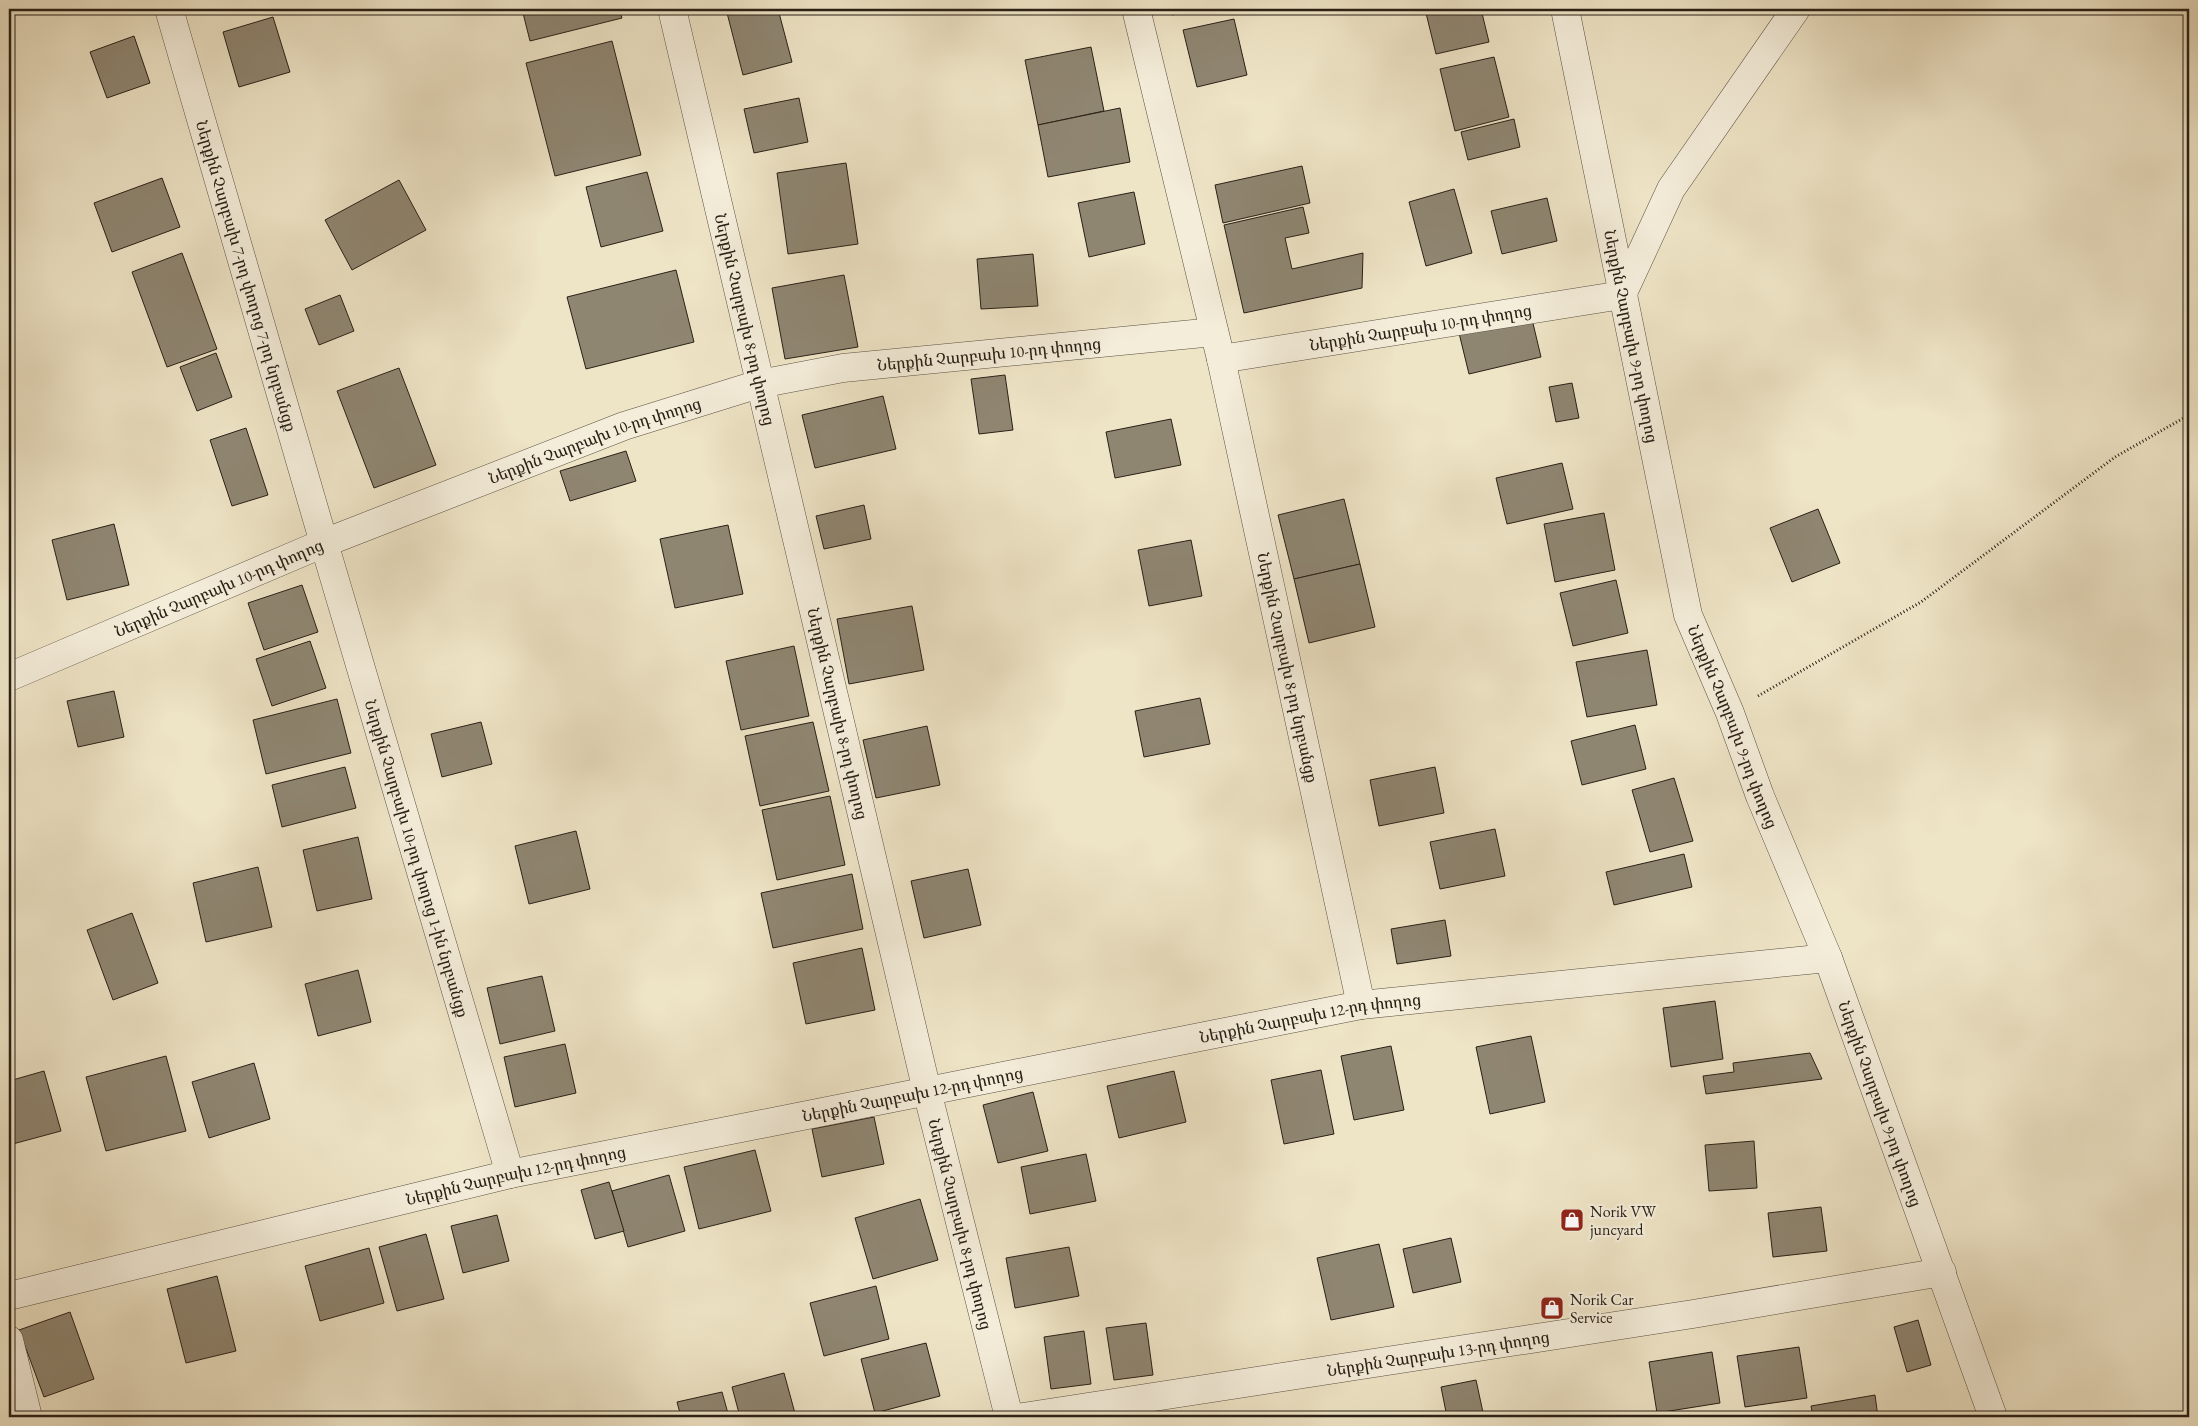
<svg xmlns="http://www.w3.org/2000/svg" width="2198" height="1426" viewBox="0 0 2198 1426" font-family="'EB Garamond','Noto Serif Armenian',serif">
<style>
.building{fill:#8f8672;stroke:#292017}
.lines{fill:none;stroke-linecap:round;stroke-linejoin:round}
.minor-casing{stroke:#5a5143;stroke-width:29}
.path{stroke:#292017;stroke-width:3;stroke-dasharray:1 2.5;stroke-linecap:butt}
.minor{stroke:#f4edda;stroke-width:28}
.labels{text-anchor:middle;stroke-width:4.5;stroke-linejoin:round;paint-order:stroke}
.street-label{font-size:16px;fill:#292017;stroke:#f4edda}
.poi-label{font-size:16px;fill:#292017;stroke:#f4edda;text-anchor:start}
</style>
<rect width="100%" height="100%" fill="#eee4c6"/>
<filter id="stains"><feTurbulence type="fractalNoise" baseFrequency=".004" numOctaves="4"/><feColorMatrix values="0 0 0 0 .2 0 0 0 0 .09 0 0 0 0 .02 0 0 0 .5 -.17"/></filter>
<radialGradient id="worn" r=".72"><stop offset=".6" stop-color="#630" stop-opacity="0"/><stop offset="1" stop-color="#630" stop-opacity=".3"/></radialGradient>
<!-- building -->
<g class="building">
<polygon points="522,9 619,9 622,18 530,41"/>
<polygon points="726,9 778,9 792,62 743,75"/>
<polygon points="1170,9 1197,9 1172,15"/>
<polygon points="1425,9 1481,9 1489,42 1436,54"/>
<polygon points="273,17 290,72 239,87 223,32"/>
<polygon points="1234,19 1247,75 1197,87 1183,30"/>
<polygon points="134,36 150,83 107,98 90,52"/>
<polygon points="612,41 641,155 555,176 526,63"/>
<polygon points="1091,47 1104,111 1038,125 1025,60"/>
<polygon points="1494,57 1509,117 1455,131 1440,69"/>
<polygon points="799,98 808,142 754,153 744,109"/>
<polygon points="1120,108 1130,162 1048,177 1038,125"/>
<polygon points="1514,119 1520,147 1468,160 1461,132"/>
<polygon points="846,163 858,244 788,254 777,173"/>
<polygon points="1302,166 1310,203 1223,223 1215,185"/>
<polygon points="647,172 663,231 601,247 586,187"/>
<polygon points="162,178 180,227 112,252 94,203"/>
<polygon points="399,180 426,230 352,270 325,220"/>
<polygon points="1454,189 1472,253 1426,266 1409,202"/>
<polygon points="1134,192 1145,244 1089,257 1078,203"/>
<polygon points="1547,198 1557,241 1502,254 1491,211"/>
<polygon points="1303,207 1309,233 1285,238 1292,269 1363,253 1362,288 1244,313 1224,225"/>
<polygon points="182,253 217,349 167,367 132,272"/>
<polygon points="1033,254 1038,306 981,309 977,259"/>
<polygon points="676,270 694,342 586,369 567,297"/>
<polygon points="844,275 858,347 785,359 772,288"/>
<polygon points="340,295 354,331 319,345 305,309"/>
<polygon points="1531,315 1541,357 1469,374 1459,333"/>
<polygon points="216,353 232,397 197,411 180,367"/>
<polygon points="399,368 436,465 374,488 337,391"/>
<polygon points="1005,375 1013,430 979,434 971,379"/>
<polygon points="1572,383 1579,418 1556,422 1549,387"/>
<polygon points="883,396 896,449 815,468 802,415"/>
<polygon points="1171,419 1181,465 1115,478 1106,432"/>
<polygon points="246,428 268,495 232,506 210,440"/>
<polygon points="626,451 636,481 570,501 560,471"/>
<polygon points="1562,463 1573,509 1507,524 1496,478"/>
<polygon points="1344,499 1360,564 1294,579 1278,515"/>
<polygon points="864,505 871,539 824,549 816,516"/>
<polygon points="1818,509 1840,563 1792,582 1770,528"/>
<polygon points="1604,513 1615,570 1555,582 1544,524"/>
<polygon points="114,524 129,585 67,600 52,540"/>
<polygon points="728,525 743,594 675,608 660,539"/>
<polygon points="1191,540 1202,596 1149,606 1138,550"/>
<polygon points="1360,564 1375,627 1309,643 1294,579"/>
<polygon points="1616,580 1628,633 1573,646 1560,593"/>
<polygon points="302,585 318,632 264,650 248,603"/>
<polygon points="912,606 924,670 849,684 837,619"/>
<polygon points="310,641 326,688 272,706 256,659"/>
<polygon points="794,646 809,716 741,730 726,661"/>
<polygon points="1647,650 1657,705 1587,717 1576,662"/>
<polygon points="114,691 124,737 78,747 67,701"/>
<polygon points="1200,698 1210,744 1144,757 1135,711"/>
<polygon points="337,699 351,753 266,774 253,720"/>
<polygon points="481,722 492,764 442,777 431,734"/>
<polygon points="813,722 829,791 760,806 745,736"/>
<polygon points="1635,725 1646,769 1582,785 1571,741"/>
<polygon points="927,726 940,785 876,798 863,740"/>
<polygon points="345,767 356,808 282,827 272,785"/>
<polygon points="1435,767 1444,813 1379,826 1370,780"/>
<polygon points="1674,778 1693,841 1650,852 1632,790"/>
<polygon points="830,796 845,865 777,880 762,810"/>
<polygon points="1495,829 1505,876 1440,889 1430,842"/>
<polygon points="576,831 590,889 529,904 515,846"/>
<polygon points="358,837 372,899 317,911 303,850"/>
<polygon points="1684,854 1692,887 1614,905 1606,872"/>
<polygon points="258,867 272,927 206,942 193,883"/>
<polygon points="968,869 981,925 924,938 911,881"/>
<polygon points="852,874 863,929 773,948 761,893"/>
<polygon points="132,913 158,983 113,1000 87,930"/>
<polygon points="1445,920 1451,956 1397,964 1391,929"/>
<polygon points="862,948 875,1010 806,1024 793,963"/>
<polygon points="358,970 371,1022 318,1036 305,984"/>
<polygon points="542,976 555,1031 500,1044 487,988"/>
<polygon points="1715,1001 1723,1059 1671,1067 1663,1008"/>
<polygon points="1531,1036 1545,1102 1490,1114 1476,1047"/>
<polygon points="565,1044 576,1093 515,1107 504,1057"/>
<polygon points="1391,1046 1404,1110 1354,1120 1341,1056"/>
<polygon points="1810,1053 1822,1079 1706,1094 1703,1076 1734,1072 1733,1063"/>
<polygon points="166,1056 186,1131 106,1151 86,1077"/>
<polygon points="254,1063 270,1119 209,1138 192,1082"/>
<polygon points="1321,1070 1334,1134 1284,1144 1271,1080"/>
<polygon points="44,1071 61,1131 9,1145 9,1081"/>
<polygon points="1174,1071 1186,1122 1119,1138 1107,1086"/>
<polygon points="1033,1092 1048,1151 998,1163 983,1105"/>
<polygon points="874,1117 884,1164 822,1177 812,1129"/>
<polygon points="1754,1141 1757,1188 1709,1191 1705,1145"/>
<polygon points="755,1150 771,1211 699,1229 684,1167"/>
<polygon points="1086,1154 1096,1201 1030,1214 1021,1167"/>
<polygon points="669,1175 685,1231 628,1247 612,1191"/>
<polygon points="609,1182 624,1231 595,1239 581,1190"/>
<polygon points="920,1199 938,1260 873,1279 855,1218"/>
<polygon points="1821,1207 1827,1251 1773,1257 1768,1213"/>
<polygon points="497,1215 509,1261 463,1273 451,1226"/>
<polygon points="426,1234 444,1299 397,1311 379,1247"/>
<polygon points="1451,1238 1461,1282 1413,1293 1403,1249"/>
<polygon points="1379,1244 1394,1307 1331,1320 1317,1258"/>
<polygon points="1069,1247 1079,1296 1015,1308 1006,1258"/>
<polygon points="369,1248 384,1303 320,1321 305,1266"/>
<polygon points="217,1276 236,1351 186,1363 167,1289"/>
<polygon points="876,1286 889,1339 824,1356 810,1303"/>
<polygon points="70,1312 94,1379 44,1397 19,1330"/>
<polygon points="1918,1320 1931,1365 1907,1372 1894,1327"/>
<polygon points="1146,1323 1153,1375 1114,1380 1106,1328"/>
<polygon points="1084,1331 1091,1384 1051,1389 1044,1337"/>
<polygon points="926,1343 940,1396 875,1413 861,1359"/>
<polygon points="1799,1347 1807,1398 1745,1407 1737,1356"/>
<polygon points="1712,1352 1720,1403 1657,1413 1649,1362"/>
<polygon points="784,1373 796,1417 740,1417 732,1387"/>
<polygon points="1476,1380 1484,1417 1447,1417 1441,1387"/>
<polygon points="722,1392 729,1417 681,1417 677,1402"/>
<polygon points="1875,1395 1878,1417 1813,1417 1811,1406"/>
</g>
<g class="lines">
<!-- minor casing -->
<g class="minor-casing">
<g id="minor">
<path id="s1" d="M169,9l155,534 186,631"/>
<path id="s2" d="M672,9l255,1082 82,326"/>
<path id="s3" d="M1136,9l85,350 140,646"/>
<path id="s4" d="M1565,9l123,606 42,98 30,83 68,162 165,459"/>
<path id="s5" d="M1221,359l401,-64 49,-106 125,-180"/>
<path id="s6" d="M9,677l315,-134 300,-117 135,-42 84,-16 371,-36"/>
<path id="s7" d="M9,1296l501,-122 851,-169 467,-47"/>
<polyline points="9,1340 28,1417"/>
<path id="s8" d="M1023,1417l670,-103 249,-42"/>
</g>
</g>
<!-- path -->
<polyline class="path" points="1758,696 1921,602 2115,457 2189,415"/>
<!-- minor -->
<use href="#minor" class="minor"/>
</g>
<!-- icons -->
<defs>
<g id="shop-square" transform="scale(1.25)"><rect x="-9" y="-9" width="18" height="18" rx="4" fill="#8f2418" stroke="#f4edda"/><path d="M-5-2.5h2.3a2.7 3.5 0 0 1 5.4 0H5L5.5 6h-11ZM-1.5-2.5h3a1.5 2.3 0 0 0-3 0Z" fill="#fff"/></g>
</defs>
<g fill-rule="evenodd">
<use href="#shop-square" x="1572" y="1220"/>
<use href="#shop-square" x="1552" y="1308"/>
</g>
<g class="labels">
<!-- street labels -->
<g class="street-label">
<text dy="6" stroke="none"><textPath href="#s1" startOffset="278">Ներքին Չարբախ 7-րդ փողոց 7-րդ նրբանցք</textPath></text>
<text dy="6" stroke="none"><textPath href="#s2" startOffset="319">Ներքին Չարբախ 8-րդ փողոց</textPath></text>
<text dy="6" stroke="none"><textPath href="#s5" startOffset="202">Ներքին Չարբախ 10-րդ փողոց</textPath></text>
<text dy="6" stroke="none"><textPath href="#s4" startOffset="334">Ներքին Չարբախ 9-րդ փողոց</textPath></text>
<text dy="6" stroke="none"><textPath href="#s6" startOffset="1038">Ներքին Չարբախ 10-րդ փողոց</textPath></text>
<text dy="6" stroke="none"><textPath href="#s6" startOffset="632">Ներքին Չարբախ 10-րդ փողոց</textPath></text>
<text dy="6" stroke="none"><textPath href="#s6" startOffset="228">Ներքին Չարբախ 10-րդ փողոց</textPath></text>
<text dy="6" stroke="none"><textPath href="#s3" startOffset="676">Ներքին Չարբախ 8-րդ նրբանցք</textPath></text>
<text dy="6" stroke="none"><textPath href="#s2" startOffset="724">Ներքին Չարբախ 8-րդ փողոց</textPath></text>
<text dy="6" stroke="none"><textPath href="#s4" startOffset="739">Ներքին Չարբախ 9-րդ փողոց</textPath></text>
<text dy="6" stroke="none"><textPath href="#s1" startOffset="885">Ներքին Չարբախ 10-րդ փողոց 1-ին նրբանցք</textPath></text>
<text dy="6" stroke="none"><textPath href="#s7" startOffset="1331">Ներքին Չարբախ 12-րդ փողոց</textPath></text>
<text dy="6" stroke="none"><textPath href="#s7" startOffset="926">Ներքին Չարբախ 12-րդ փողոց</textPath></text>
<text dy="6" stroke="none"><textPath href="#s4" startOffset="1144">Ներքին Չարբախ 9-րդ փողոց</textPath></text>
<text dy="6" stroke="none"><textPath href="#s7" startOffset="521">Ներքին Չարբախ 12-րդ փողոց</textPath></text>
<text dy="6" stroke="none"><textPath href="#s2" startOffset="1249">Ներքին Չարբախ 8-րդ փողոց</textPath></text>
<text dy="6" stroke="none"><textPath href="#s8" startOffset="420">Ներքին Չարբախ 13-րդ փողոց</textPath></text>
</g>
<!-- poi labels -->
<g class="poi-label">
<text x="1590" y="1217">Norik VW<tspan x="1590" dy="18">juncyard</tspan></text>
<text x="1570" y="1305">Norik Car<tspan x="1570" dy="18">Service</tspan></text>
</g>
</g>
<!-- margin -->
<rect width="2198" height="1426" fill="none" stroke="#eee4c6" stroke-width="30"/>
<rect x="10" y="10" width="2178" height="1406" fill="none" stroke="#292017" stroke-width="2.5"/>
<rect x="15" y="15" width="2168" height="1396" fill="none" stroke="#292017"/>
<rect width="100%" height="100%" filter="url(#stains)"/>
<rect width="100%" height="100%" fill="url(#worn)"/>
</svg>
